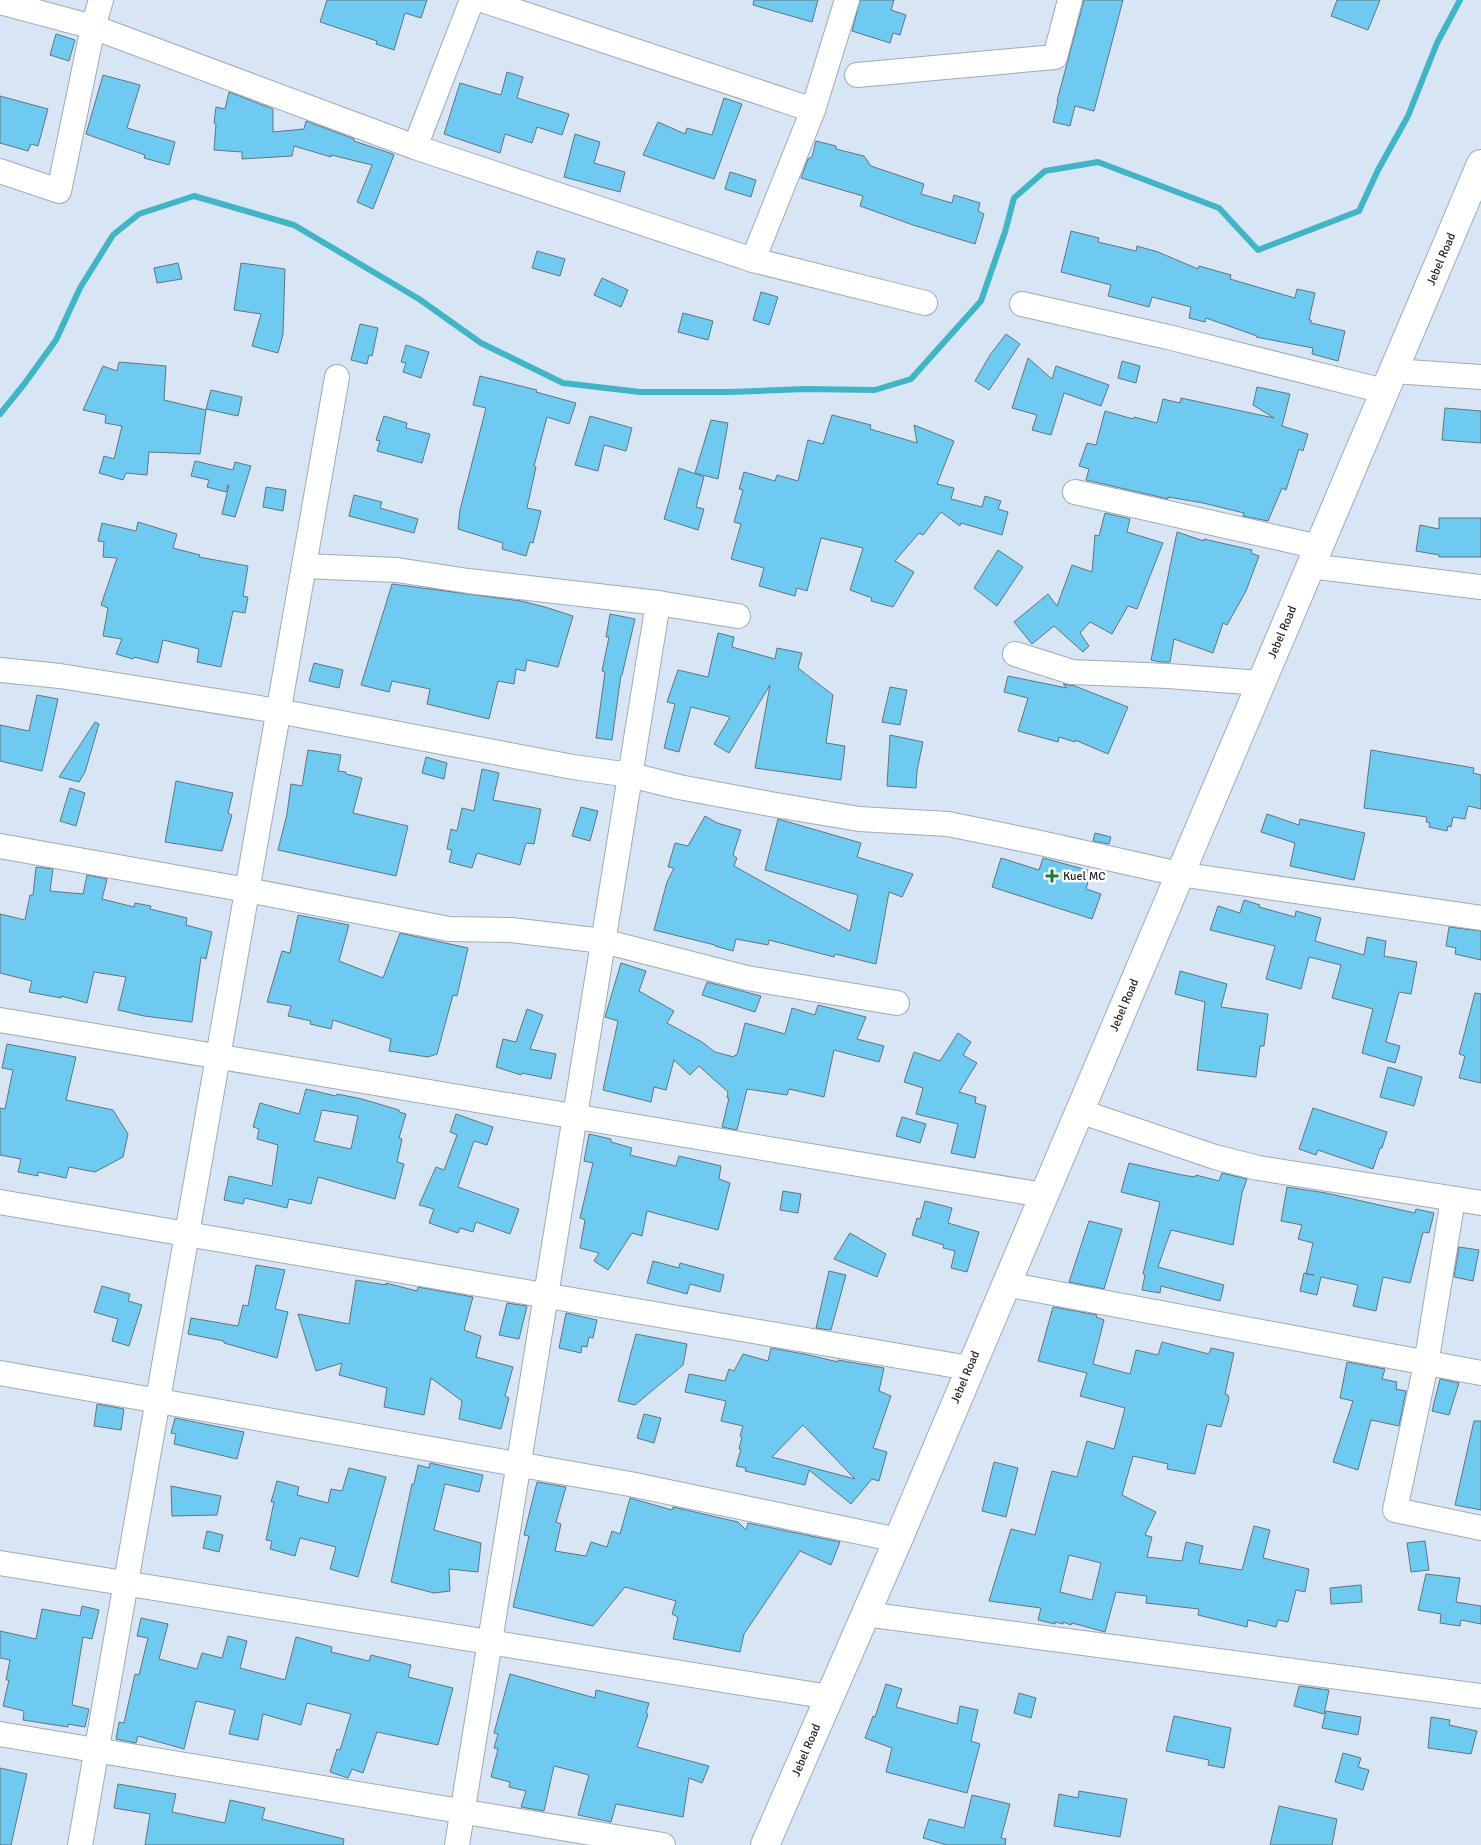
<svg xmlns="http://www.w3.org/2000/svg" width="1481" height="1845" viewBox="0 0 1481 1845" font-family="Signika,sans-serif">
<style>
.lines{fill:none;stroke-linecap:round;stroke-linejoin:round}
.stream{stroke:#41b5c5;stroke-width:6}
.building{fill:#6fcaf2;stroke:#62757e;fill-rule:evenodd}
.minor-casing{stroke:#9eabba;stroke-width:26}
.major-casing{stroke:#9eabba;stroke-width:30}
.minor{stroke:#fff;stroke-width:24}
.major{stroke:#fff;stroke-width:28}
.poi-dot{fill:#1b7e30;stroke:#fff;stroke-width:2}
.labels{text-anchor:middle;stroke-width:5;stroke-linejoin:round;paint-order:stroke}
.street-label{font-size:12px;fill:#1b2025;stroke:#fff}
.poi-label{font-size:12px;fill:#1b2025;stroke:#fff;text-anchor:start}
</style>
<rect width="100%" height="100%" fill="#d7e5f4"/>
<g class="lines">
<!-- stream -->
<polyline class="stream" points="0,414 25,383 56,340 80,288 113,235 139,214 194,196 294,225 419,299 481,343 563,383 640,392 730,392 805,389 875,390 911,379 981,301 1005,232 1014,198 1045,171 1098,162 1219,208 1258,250 1359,211 1378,170 1408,116 1437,43 1460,0"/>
</g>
<!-- building -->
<g class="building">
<polygon points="327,0 427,0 421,18 405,13 394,50 376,44 377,41 320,22"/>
<polygon points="754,0 818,0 812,22 753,5"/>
<polygon points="860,0 894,0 891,10 906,15 900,35 893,33 890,43 852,31"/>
<polygon points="1084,0 1123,0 1094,111 1075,106 1070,126 1053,122 1058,101 1057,101"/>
<polygon points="1337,0 1380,0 1368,30 1331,16"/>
<polygon points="56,34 75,40 69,61 50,55"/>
<polygon points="507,72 523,77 517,98 569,114 562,135 537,127 532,143 505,134 500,153 444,134 460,83 501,95"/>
<polygon points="103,75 140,85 127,128 175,142 169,165 144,158 145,155 86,134"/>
<polygon points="229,92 273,109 273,132 304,129 306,121 354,139 354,141 393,154 394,155 373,209 357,202 372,165 331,155 331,157 294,146 292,156 242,159 242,152 214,150 216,124 214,123 216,107 225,109"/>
<polygon points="0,96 48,109 38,146 31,144 28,151 0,143"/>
<polygon points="724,98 742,104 714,179 643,155 658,122 685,134 687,128 712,135"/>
<polygon points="575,134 600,142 594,163 625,172 620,192 564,177"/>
<polygon points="816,141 836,146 836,149 864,156 871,166 924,184 921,194 952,203 954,195 980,203 978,211 984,214 975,244 913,225 860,206 863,196 801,178 808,159 812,157"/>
<polygon points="730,172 756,180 751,197 725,189"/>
<polygon points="1071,231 1099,238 1098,242 1136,251 1137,246 1158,252 1198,269 1199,266 1231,275 1230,279 1295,298 1297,289 1315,293 1309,320 1311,320 1311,323 1345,331 1338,361 1312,354 1313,348 1256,337 1257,336 1206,318 1205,322 1189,318 1191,307 1152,297 1149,307 1108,296 1111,285 1061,272"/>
<polygon points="537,251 565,259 560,276 532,268"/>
<polygon points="178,263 182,279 157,283 154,268"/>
<polygon points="241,263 285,269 283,334 278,353 252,346 261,314 234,310"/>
<polygon points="602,278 628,290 621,307 594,295"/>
<polygon points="761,292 778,297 769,325 753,320"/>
<polygon points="683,313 713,321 708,340 678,332"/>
<polygon points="360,324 378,328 372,356 369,355 367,364 351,360"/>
<polygon points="1006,334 1020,344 989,390 975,381 990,355"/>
<polygon points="406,345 429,352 421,378 403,372 406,363 401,362"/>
<polygon points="1028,358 1052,379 1056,366 1109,385 1101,406 1064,393 1051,435 1032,430 1037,415 1012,408"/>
<polygon points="1122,361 1140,366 1136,383 1118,378"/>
<polygon points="119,362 166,366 164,400 206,410 200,454 149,452 147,475 126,473 123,480 99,473 104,456 114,459 122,426 105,423 106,415 83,410 103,366 117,371"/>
<polygon points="480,376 537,390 536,392 576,403 569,424 547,417 534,466 536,467 527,508 541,511 533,543 530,542 526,556 502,549 503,543 458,529 460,510 486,408 473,405"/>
<polygon points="1257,387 1290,394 1282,426 1308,434 1303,451 1299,449 1286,490 1282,488 1268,521 1243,516 1244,513 1203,503 1168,497 1168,499 1086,480 1089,469 1079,466 1087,443 1096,445 1105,411 1133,419 1134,417 1157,423 1163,399 1180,403 1181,398 1274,418 1253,405"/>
<polygon points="211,390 242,397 238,416 206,409"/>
<polygon points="1445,408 1481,411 1481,443 1442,440"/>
<polygon points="832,415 871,425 870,429 917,443 914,425 954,441 937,484 954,488 951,499 982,507 985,496 1001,501 998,509 1008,512 1002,535 961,523 960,526 941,512 923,535 919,533 895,561 914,572 893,607 871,601 872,598 850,590 863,548 821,538 807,591 797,588 795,596 759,586 764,568 731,559 741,524 734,522 743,490 739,489 744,472 775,481 777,475 798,481 808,440 823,444"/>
<polygon points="384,416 407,423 406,428 430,434 422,463 377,451 380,441 376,440"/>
<polygon points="590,416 632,428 626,451 604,445 598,471 575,465"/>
<polygon points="711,420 728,423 718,479 695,473"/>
<polygon points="195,461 233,470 235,462 251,466 235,517 222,514 229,485 228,485 226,492 207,487 209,480 191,476"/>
<polygon points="679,468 704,477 696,507 704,509 698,530 664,519"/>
<polygon points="266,487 286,490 283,511 263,507"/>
<polygon points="354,495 382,502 380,508 418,519 414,533 349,516"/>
<polygon points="1105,513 1130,519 1127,532 1163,543 1137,609 1128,606 1112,634 1090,622 1080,633 1089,646 1083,652 1054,626 1032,644 1014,622 1048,594 1057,606 1072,565 1092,572 1095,535 1099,536"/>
<polygon points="1439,518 1481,518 1481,557 1439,557 1439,555 1416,551 1420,525 1439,529"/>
<polygon points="138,522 177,534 173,548 200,555 199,557 248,566 243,596 248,597 245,613 233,611 221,667 197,662 199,649 163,640 158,663 134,657 133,659 116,654 122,639 103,636 108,608 101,605 117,558 103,557 104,542 98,541 102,523 136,531"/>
<polygon points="1177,532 1204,541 1204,539 1252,550 1251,553 1259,556 1246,591 1227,625 1223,623 1213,653 1174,639 1170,662 1160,662 1151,660"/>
<polygon points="998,550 1023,567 997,606 974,588"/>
<polygon points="392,584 521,601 545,607 573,616 558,667 527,660 525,671 516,669 514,684 498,681 489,719 427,704 430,689 392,681 389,692 361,685"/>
<polygon points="610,614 635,619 622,675 621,675 612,740 596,738 605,672 602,671 609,637 606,637"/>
<polygon points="718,633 734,637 732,647 775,659 777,648 802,653 798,668 833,695 826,743 845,746 841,780 755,768 770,685 729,753 714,744 730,717 691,707 679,752 664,748 675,704 667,702 678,670 708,677"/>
<polygon points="314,663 343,670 339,688 309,681"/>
<polygon points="1008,676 1067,688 1063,684 1075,686 1128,707 1108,754 1075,740 1075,742 1059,737 1058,742 1018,731 1028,698 1004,692"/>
<polygon points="890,687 907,690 900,725 882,722"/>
<polygon points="37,695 58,699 42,771 0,761 0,725 29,731"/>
<polygon points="95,722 99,724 85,772 79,782 59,777"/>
<polygon points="890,735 923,742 917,771 916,788 887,786"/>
<polygon points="308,750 341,755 338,771 346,772 346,774 362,778 353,813 408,826 396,876 278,850 287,814 291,784 302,786"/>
<polygon points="1371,750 1474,768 1473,773 1481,775 1481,809 1468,806 1465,819 1453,817 1451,827 1448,826 1447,831 1429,827 1430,823 1426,822 1427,817 1364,808"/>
<polygon points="426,757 447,763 444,779 422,773"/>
<polygon points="482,769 499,773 493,800 541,809 534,844 526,843 520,865 477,853 472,868 449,862 452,850 447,849 451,829 457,831 462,808 474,811"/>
<polygon points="176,781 233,793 228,813 232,815 222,851 165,842"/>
<polygon points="70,788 85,793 76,826 60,821"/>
<polygon points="581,807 598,811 590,841 572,836"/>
<polygon points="1267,814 1299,825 1300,819 1365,833 1354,880 1290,866 1295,843 1261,832"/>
<polygon points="705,816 717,823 741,830 733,855 737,858 734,866 850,931 858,895 765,870 778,819 861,843 857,857 913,874 902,897 889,892 876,964 835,954 834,957 769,940 768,945 736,939 733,951 715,946 715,945 654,930 667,882 674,868 668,867 675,843 688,846"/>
<polygon points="1095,833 1111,837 1109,844 1093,841"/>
<polygon points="1001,858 1039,870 1043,858 1091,871 1086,889 1101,894 1092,919 992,887"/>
<polygon points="36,867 53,869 50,891 83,894 87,875 107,879 102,899 134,907 135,903 151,906 150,909 187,918 186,925 212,932 206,959 201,957 192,1022 144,1016 118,1010 126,977 94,972 87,1003 61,996 61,998 29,992 32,981 0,973 0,914 25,920 30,895 33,895"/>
<polygon points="1244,900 1260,905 1259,907 1295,917 1296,911 1321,918 1315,941 1364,955 1367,937 1386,941 1384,956 1417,962 1411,994 1399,992 1386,1042 1400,1046 1395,1063 1362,1053 1373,1009 1332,998 1341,965 1309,957 1301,989 1266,979 1275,946 1210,930 1218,906 1240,913"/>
<polygon points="298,915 349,925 339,961 383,978 400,933 468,948 457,996 453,995 437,1054 428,1057 389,1051 391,1039 333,1020 331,1029 310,1024 311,1021 288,1016 291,1006 267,1002 282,951 290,953"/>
<polygon points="1449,927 1481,931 1481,960 1455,954 1456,948 1446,946"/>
<polygon points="621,963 646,971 639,991 674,1011 667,1023 702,1042 715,1052 734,1057 735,1055 737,1055 745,1023 785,1034 792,1008 815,1015 818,1005 866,1017 857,1039 884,1046 879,1062 834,1050 824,1097 789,1089 787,1095 747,1089 737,1130 722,1127 729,1098 727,1098 728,1092 699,1066 690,1075 674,1060 666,1090 654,1087 651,1102 603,1090 618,1021 605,1017"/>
<polygon points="1180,971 1227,984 1221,1007 1268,1014 1264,1046 1260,1046 1256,1077 1197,1070 1205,1002 1175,994"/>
<polygon points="707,982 761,996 755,1012 702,995"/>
<polygon points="1475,993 1481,994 1481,1083 1459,1078 1465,1056 1459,1054"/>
<polygon points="527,1009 543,1015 530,1049 556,1054 551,1079 522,1073 521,1075 496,1067 503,1039 516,1042"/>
<polygon points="958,1033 971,1042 963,1055 977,1063 959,1092 976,1097 975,1103 986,1106 975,1158 951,1153 958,1124 916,1114 923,1088 904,1082 914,1052 940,1061"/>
<polygon points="7,1044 76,1057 66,1100 113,1110 128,1134 123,1157 95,1172 69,1167 66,1178 38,1172 38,1176 18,1172 21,1159 0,1155 0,1108 5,1109 13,1070 2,1068"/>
<polygon points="1388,1067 1422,1077 1414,1106 1380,1097"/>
<path d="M306,1089l30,7 1,-2 25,5 37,11v2l7,2 -7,24 3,1 -5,23 7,2 -9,35 -77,-22 -7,27 -22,-5 -2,9 -42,-10 -2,6 -19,-4 5,-24 43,10 6,-41 -21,-6 2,-10 -6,-2 7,-24 39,11zM322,1110l36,6 -7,33 -37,-8z"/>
<polygon points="1313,1108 1387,1132 1382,1148 1380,1148 1373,1169 1318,1150 1316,1155 1299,1149"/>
<polygon points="456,1114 493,1127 487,1145 474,1141 458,1187 519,1209 510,1234 476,1222 473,1232 460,1228 458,1233 429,1223 434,1209 419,1205 436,1167 444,1170 457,1135 450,1132"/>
<polygon points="902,1117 926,1124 920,1143 896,1136"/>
<polygon points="589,1134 611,1139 611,1142 632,1148 630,1155 676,1166 679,1156 721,1166 719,1179 730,1183 718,1230 647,1211 642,1236 632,1233 608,1270 594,1261 599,1253 580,1248 585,1220 580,1218 593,1163 584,1161"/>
<polygon points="1129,1163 1182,1175 1195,1177 1196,1175 1219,1181 1222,1173 1247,1179 1242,1193 1233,1245 1171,1230 1158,1267 1224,1285 1220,1301 1161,1286 1160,1293 1142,1290 1145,1275 1143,1274 1160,1202 1121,1192"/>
<polygon points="1287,1187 1326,1193 1415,1213 1416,1209 1434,1213 1429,1233 1423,1232 1410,1283 1383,1277 1376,1311 1353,1306 1358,1285 1321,1277 1317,1295 1300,1291 1304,1273 1314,1275 1306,1274 1313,1243 1298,1239 1302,1225 1281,1221"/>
<polygon points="783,1191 801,1194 798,1213 780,1210"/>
<polygon points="925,1201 952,1208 948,1223 979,1232 967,1272 951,1268 955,1251 943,1248 944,1245 912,1235 917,1218 920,1219"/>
<polygon points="1089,1221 1122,1229 1104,1289 1069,1282"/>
<polygon points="850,1233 886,1254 877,1277 834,1259"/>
<polygon points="1459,1247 1479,1250 1473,1281 1454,1277"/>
<polygon points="653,1261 679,1268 680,1263 724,1275 720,1292 690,1284 687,1294 647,1283"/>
<polygon points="256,1265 285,1270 275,1309 288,1312 277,1358 224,1343 224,1341 188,1334 191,1318 238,1326 243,1305 248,1306"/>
<polygon points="829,1271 846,1275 831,1330 816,1328"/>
<polygon points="356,1280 386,1285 386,1283 417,1291 418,1287 473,1297 464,1330 481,1336 476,1357 513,1367 505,1396 509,1398 501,1429 459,1419 462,1401 431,1378 424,1415 384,1407 387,1388 339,1375 342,1363 316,1371 298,1314 349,1324"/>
<polygon points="102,1286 130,1294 128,1301 142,1305 129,1346 112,1341 118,1319 94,1312"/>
<polygon points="507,1303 527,1306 519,1339 499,1335"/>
<path d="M1053,1307l44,8 -1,2 8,3 -11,44 37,10 6,-24 22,5 4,-13 47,12 2,-6 23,5 -9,41 3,1 1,4 -8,28 -14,-3 -12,50 -28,-5 1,-5 -35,-8 -11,39 34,17 -11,23 7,2 -5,20 35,4 4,-19 17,4 -4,17 43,7 12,-44 16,4 -7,28 46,11 -4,23 -9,-2 -8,32 -10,-2 -2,7 -28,-7 -1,7 -49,-12 1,-6 -53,-6 1,-7 -31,-4 -11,40 -33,-9 -1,2 -8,-3v2l-8,-2v2l-17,-4 3,-12 -52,-7 22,-72 24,6 17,-64 25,6 10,-36 27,8 11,-41 -45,-12 7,-23 -49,-12zM1069,1555l32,8 -9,37 -32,-8z"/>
<polygon points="566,1313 597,1320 593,1338 589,1337 587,1347 582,1346 581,1353 559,1348"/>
<polygon points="636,1334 687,1344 683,1365 635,1405 618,1401"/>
<path d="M771,1348l38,7 29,7v-2l46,8 -5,23 12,5 -18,52 14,4 -8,29 -7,-2 -21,25 -42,-34 -4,15 -60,-14 1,-3 -10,-2 5,-17h-2l3,-12 -2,-1 3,-10 -22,-5 5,-20 -41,-9 4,-18 36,7 4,-12 5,2 9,-17 25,7zM803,1425l52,54 -83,-22z"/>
<polygon points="1347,1362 1385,1369 1382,1379 1397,1382 1396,1389 1406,1391 1399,1426 1371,1420 1358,1470 1333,1462 1353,1401 1340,1398"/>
<polygon points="1440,1379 1459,1383 1449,1415 1432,1411"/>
<polygon points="97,1404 124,1409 121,1430 94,1426"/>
<polygon points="644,1414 661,1418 654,1443 637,1438"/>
<polygon points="175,1418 244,1432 237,1459 174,1444 176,1434 171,1433"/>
<polygon points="1474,1421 1481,1421 1481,1510 1455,1505"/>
<polygon points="994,1462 1018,1468 1006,1517 982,1511"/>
<polygon points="430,1463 483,1475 479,1492 445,1484 434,1530 481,1543 478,1572 449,1569 450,1591 434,1593 391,1582 412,1484 414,1484 418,1465 429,1468"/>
<polygon points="349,1468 386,1477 358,1577 330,1569 336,1547 300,1538 295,1556 270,1549 272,1541 266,1540 274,1502 271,1502 277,1481 299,1487 297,1495 328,1503 331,1489 342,1491"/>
<polygon points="537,1482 566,1487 556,1522 561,1524 555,1551 586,1556 591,1542 607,1547 612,1531 620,1534 630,1498 672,1510 673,1507 738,1522 746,1530 748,1523 840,1542 831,1565 800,1551 744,1634 740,1652 673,1639 678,1617 672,1614 676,1601 625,1587 593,1626 513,1607 529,1536 524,1535"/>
<polygon points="171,1486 221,1496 217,1515 172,1516"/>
<polygon points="207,1531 223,1535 219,1552 203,1548"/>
<polygon points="1425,1541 1429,1570 1411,1572 1407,1543"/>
<polygon points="1426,1574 1460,1578 1456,1602 1481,1606 1481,1624 1461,1620 1460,1626 1440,1623 1441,1614 1418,1610"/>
<polygon points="1361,1585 1362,1602 1331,1604 1330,1588"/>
<polygon points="82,1606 99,1610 92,1639 83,1637 72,1705 89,1709 85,1727 68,1724 68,1727 23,1720 24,1711 3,1706 9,1680 6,1680 10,1660 0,1658 0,1631 36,1639 42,1609 80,1616"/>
<polygon points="141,1618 168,1624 159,1659 197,1669 202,1653 222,1658 228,1636 247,1641 240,1668 285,1680 296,1637 332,1647 331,1652 369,1661 371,1655 411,1665 408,1677 453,1688 438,1745 377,1732 363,1773 352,1769 348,1778 330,1772 337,1749 340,1750 351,1714 307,1703 301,1725 263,1714 258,1740 229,1734 235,1710 196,1701 184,1749 138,1736 136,1743 116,1739 119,1722 124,1723 135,1674 139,1675 148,1638 137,1636"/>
<polygon points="510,1674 595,1698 596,1690 649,1703 646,1713 648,1714 637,1747 709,1766 702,1783 689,1778 683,1817 616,1804 611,1822 578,1815 589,1775 554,1766 544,1811 521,1807 526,1791 509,1787 510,1782 491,1777 498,1749 494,1748 498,1734 494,1733"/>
<polygon points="886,1684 902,1689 896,1707 957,1724 960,1706 978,1710 971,1741 980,1744 967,1793 886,1772 892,1748 865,1738 873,1716 875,1717"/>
<polygon points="1299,1686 1329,1690 1324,1714 1294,1706"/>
<polygon points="1019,1693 1036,1698 1031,1718 1014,1713"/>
<polygon points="1326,1711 1361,1717 1358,1735 1322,1728"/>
<polygon points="1174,1716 1231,1728 1224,1768 1208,1765 1209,1760 1166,1751"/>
<polygon points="1431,1717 1450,1720 1449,1725 1477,1731 1471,1754 1428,1748"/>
<polygon points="1343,1753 1361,1758 1358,1767 1369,1770 1363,1790 1335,1782"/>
<polygon points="0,1768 27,1774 11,1845 0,1845"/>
<polygon points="118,1784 176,1794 172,1812 225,1823 230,1800 265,1808 262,1819 344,1839 343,1845 145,1845 150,1814 114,1808"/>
<polygon points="1079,1791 1127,1799 1120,1837 1054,1826 1059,1794 1078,1798"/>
<polygon points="972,1795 1010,1804 1001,1838 1006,1839 1005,1845 947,1845 923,1838 929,1819 964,1828"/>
<polygon points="1279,1806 1337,1819 1332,1845 1270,1845"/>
</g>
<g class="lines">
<!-- minor casing -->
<g class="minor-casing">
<g id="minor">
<polyline points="482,0 813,110"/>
<polyline points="0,2 93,27 415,147 753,260 925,303"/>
<polyline points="857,75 1055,57 1070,0"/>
<polyline points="415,147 472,0"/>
<polyline points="0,171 59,191 93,27 101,0"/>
<polyline points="753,260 813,110 847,0"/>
<polyline points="1022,304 1168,337 1384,391"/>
<polyline points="1393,371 1481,377"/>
<polyline points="1075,492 1319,547"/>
<polyline points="304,566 397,570 468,581 658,603"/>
<polyline points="1310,566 1481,587"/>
<polyline points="1015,654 1072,672 1168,676 1260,683"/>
<polyline points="0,670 60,676 278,711 573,767 630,775 679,787 770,804 859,819 948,824 1036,842 1179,874 1481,918"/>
<polyline points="0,846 247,890 449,929 511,930 603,941 747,978 897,1003"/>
<polyline points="0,1020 1043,1195"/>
<polyline points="1079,1111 1215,1157 1258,1168 1481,1203"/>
<polyline points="1453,1199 1426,1364 1395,1510 1481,1528"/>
<polyline points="0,1202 969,1368"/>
<polyline points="1005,1284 1481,1373"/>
<polyline points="0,1373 630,1484 898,1540"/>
<polyline points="0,1563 829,1697"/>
<polyline points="865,1614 1481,1696"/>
<polyline points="0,1734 663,1845"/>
<polyline points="80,1845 337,377"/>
<polyline points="457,1845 658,603 738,616"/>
</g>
</g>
<!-- major casing -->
<g class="major-casing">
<polyline id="major" points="765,1845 898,1540 1481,164"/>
</g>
<!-- minor -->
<use href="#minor" class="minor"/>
<!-- major -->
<use href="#major" class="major"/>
</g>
<!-- markers -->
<path class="poi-dot" d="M1049.5 868.5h5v5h5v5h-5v5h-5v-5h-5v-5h5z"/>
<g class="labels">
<!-- street labels -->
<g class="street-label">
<text transform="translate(1441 259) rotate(-67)" y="4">Jebel Road</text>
<text transform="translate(1282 632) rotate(-67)" y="4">Jebel Road</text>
<text transform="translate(1124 1005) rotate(-67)" y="4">Jebel Road</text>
<text transform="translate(965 1377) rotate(-67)" y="4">Jebel Road</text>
<text transform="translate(806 1750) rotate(-67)" y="4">Jebel Road</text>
</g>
<!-- poi labels -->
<g class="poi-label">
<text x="1063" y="880">Kuel MC</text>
</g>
</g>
</svg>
